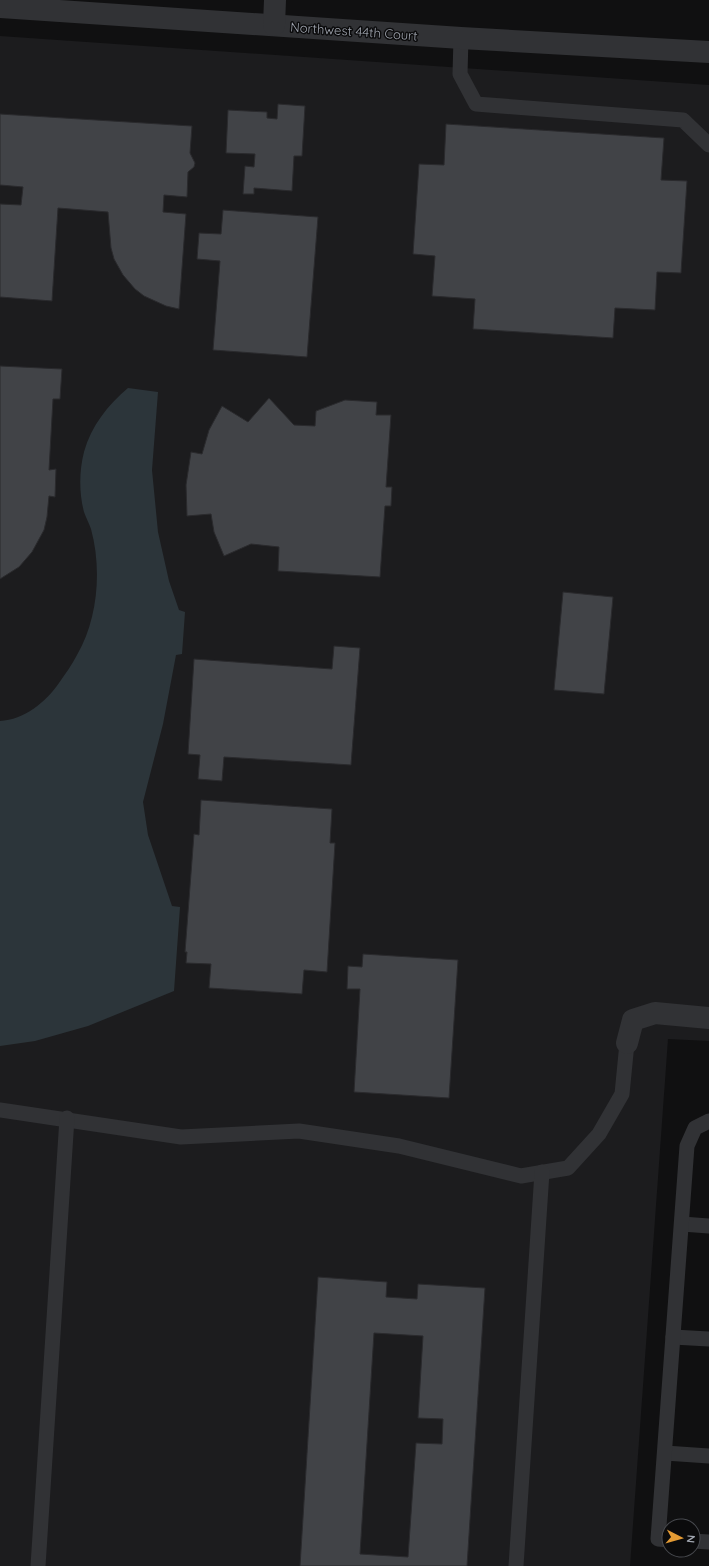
<svg xmlns="http://www.w3.org/2000/svg" width="709" height="1566" viewBox="0 0 709 1566" font-family="Quicksand,sans-serif">
<style>
.built{fill:#1c1c1e}
.water{fill:#2c353a}
.building{fill:#414347;stroke:#2a2a2d;fill-rule:evenodd}
.lines{fill:none;stroke-linecap:round;stroke-linejoin:round}
.lane{stroke:#313235;stroke-width:15}
.street{stroke:#313235;stroke-width:22}
.labels{text-anchor:middle;stroke-width:3;stroke-linejoin:round;paint-order:stroke}
.street-label{font-size:13px;fill:#a2a7b1;stroke:#0b0b0c}
</style>
<rect width="100%" height="100%" fill="#101011"/>
<!-- built -->
<polygon class="built" points="0,36 709,85 709,1041 668,1039 630,1566 0,1566"/>
<!-- water -->
<path class="water" d="M128,388l30,4 -6,78 6,62 11,49 10,29 6,2 -3,42 -6,1 -13,69 -20,78 5,33 24,71 8,1 -6,84 -86,35 -53,15 -35,5v-325c24,-1 46,-19 59,-38 6,-9 13,-18 18,-28 21,-36 25,-86 14,-126 -2,-6 -5,-11 -7,-17 -5,-19 -5,-41 0,-60 7,-26 24,-47 44,-64z"/>
<!-- building -->
<g class="building">
<polygon points="278,104 305,106 302,156 294,156 292,191 254,188 254,194 243,194 245,166 254,167 255,154 226,153 228,110 267,112 267,118 277,119"/>
<polygon points="0,114 192,126 190,153 195,163 194,167 188,172 187,197 164,195 163,212 186,214 179,309 166,306 144,296 135,289 123,275 114,259 111,248 108,212 58,208 52,301 0,297 0,204 21,205 23,187 0,185"/>
<polygon points="446,124 664,138 661,180 687,181 681,273 657,272 655,310 615,308 613,338 473,329 475,299 432,296 435,256 413,254 419,164 444,165"/>
<polygon points="223,210 318,217 307,357 213,350 220,261 197,259 199,233 221,234"/>
<polygon points="0,366 62,369 60,399 53,399 49,470 56,469 55,497 49,496 47,517 44,530 32,552 19,567 0,579"/>
<polygon points="269,398 294,425 315,426 316,411 345,400 377,402 376,415 391,415 386,487 392,487 391,506 385,506 380,577 278,571 279,547 251,544 224,556 214,532 211,514 187,516 186,485 191,452 202,454 209,430 222,406 248,422"/>
<polygon points="563,592 613,597 604,694 554,690"/>
<polygon points="334,646 360,648 351,765 224,757 222,781 198,779 200,755 188,754 194,659 332,669"/>
<polygon points="201,800 332,809 330,843 335,843 327,972 304,970 302,994 209,988 211,964 186,963 187,952 185,952 194,834 199,835"/>
<polygon points="363,954 458,960 449,1098 354,1092 360,989 347,989 348,966 362,967"/>
<path d="M318,1277l69,5 -1,15 31,2 1,-15 67,4 -18,278h-167zM374,1333l49,3 -5,82 25,1 -1,25 -26,-1 -8,114 -48,-3z"/>
</g>
<g class="lines">
<!-- lane -->
<g class="lane">
<polyline points="461,38 460,74 476,104 683,120 709,145"/>
<polyline points="0,1110 181,1137 299,1131 399,1146 521,1176 568,1168 599,1134 622,1094 627,1043"/>
<polyline points="682,1224 709,1226"/>
<polyline points="673,1337 709,1339"/>
<polyline points="665,1453 709,1456"/>
<polyline points="669,1540 658,1539 687,1146 695,1128 709,1121"/>
<polyline points="693,1541 709,1542"/>
<polyline points="38,1566 67,1118"/>
<polyline points="516,1566 542,1172"/>
</g>
<!-- street -->
<g class="street">
<polyline points="0,7 461,38 709,52"/>
<polyline points="274,25 275,0"/>
<polyline points="627,1043 633,1020 655,1013 709,1018"/>
</g>
</g>
<g class="labels">
<!-- street labels -->
<g class="street-label">
<text transform="translate(354 31) rotate(4)" y="5">Northwest 44th Court</text>
</g>
</g>
<!-- north arrow -->
<g transform="translate(681 1538) rotate(96)"><circle r="19" fill="#0b0b0c" stroke="#47494e"/>
<path d="M0-3L7 15L0 10L-7 15Z" fill="#e49b34"/>
<text y="-6" font-size="11" font-weight="bold" text-anchor="middle" fill="#a2a7b1">N</text>
</g>
</svg>
